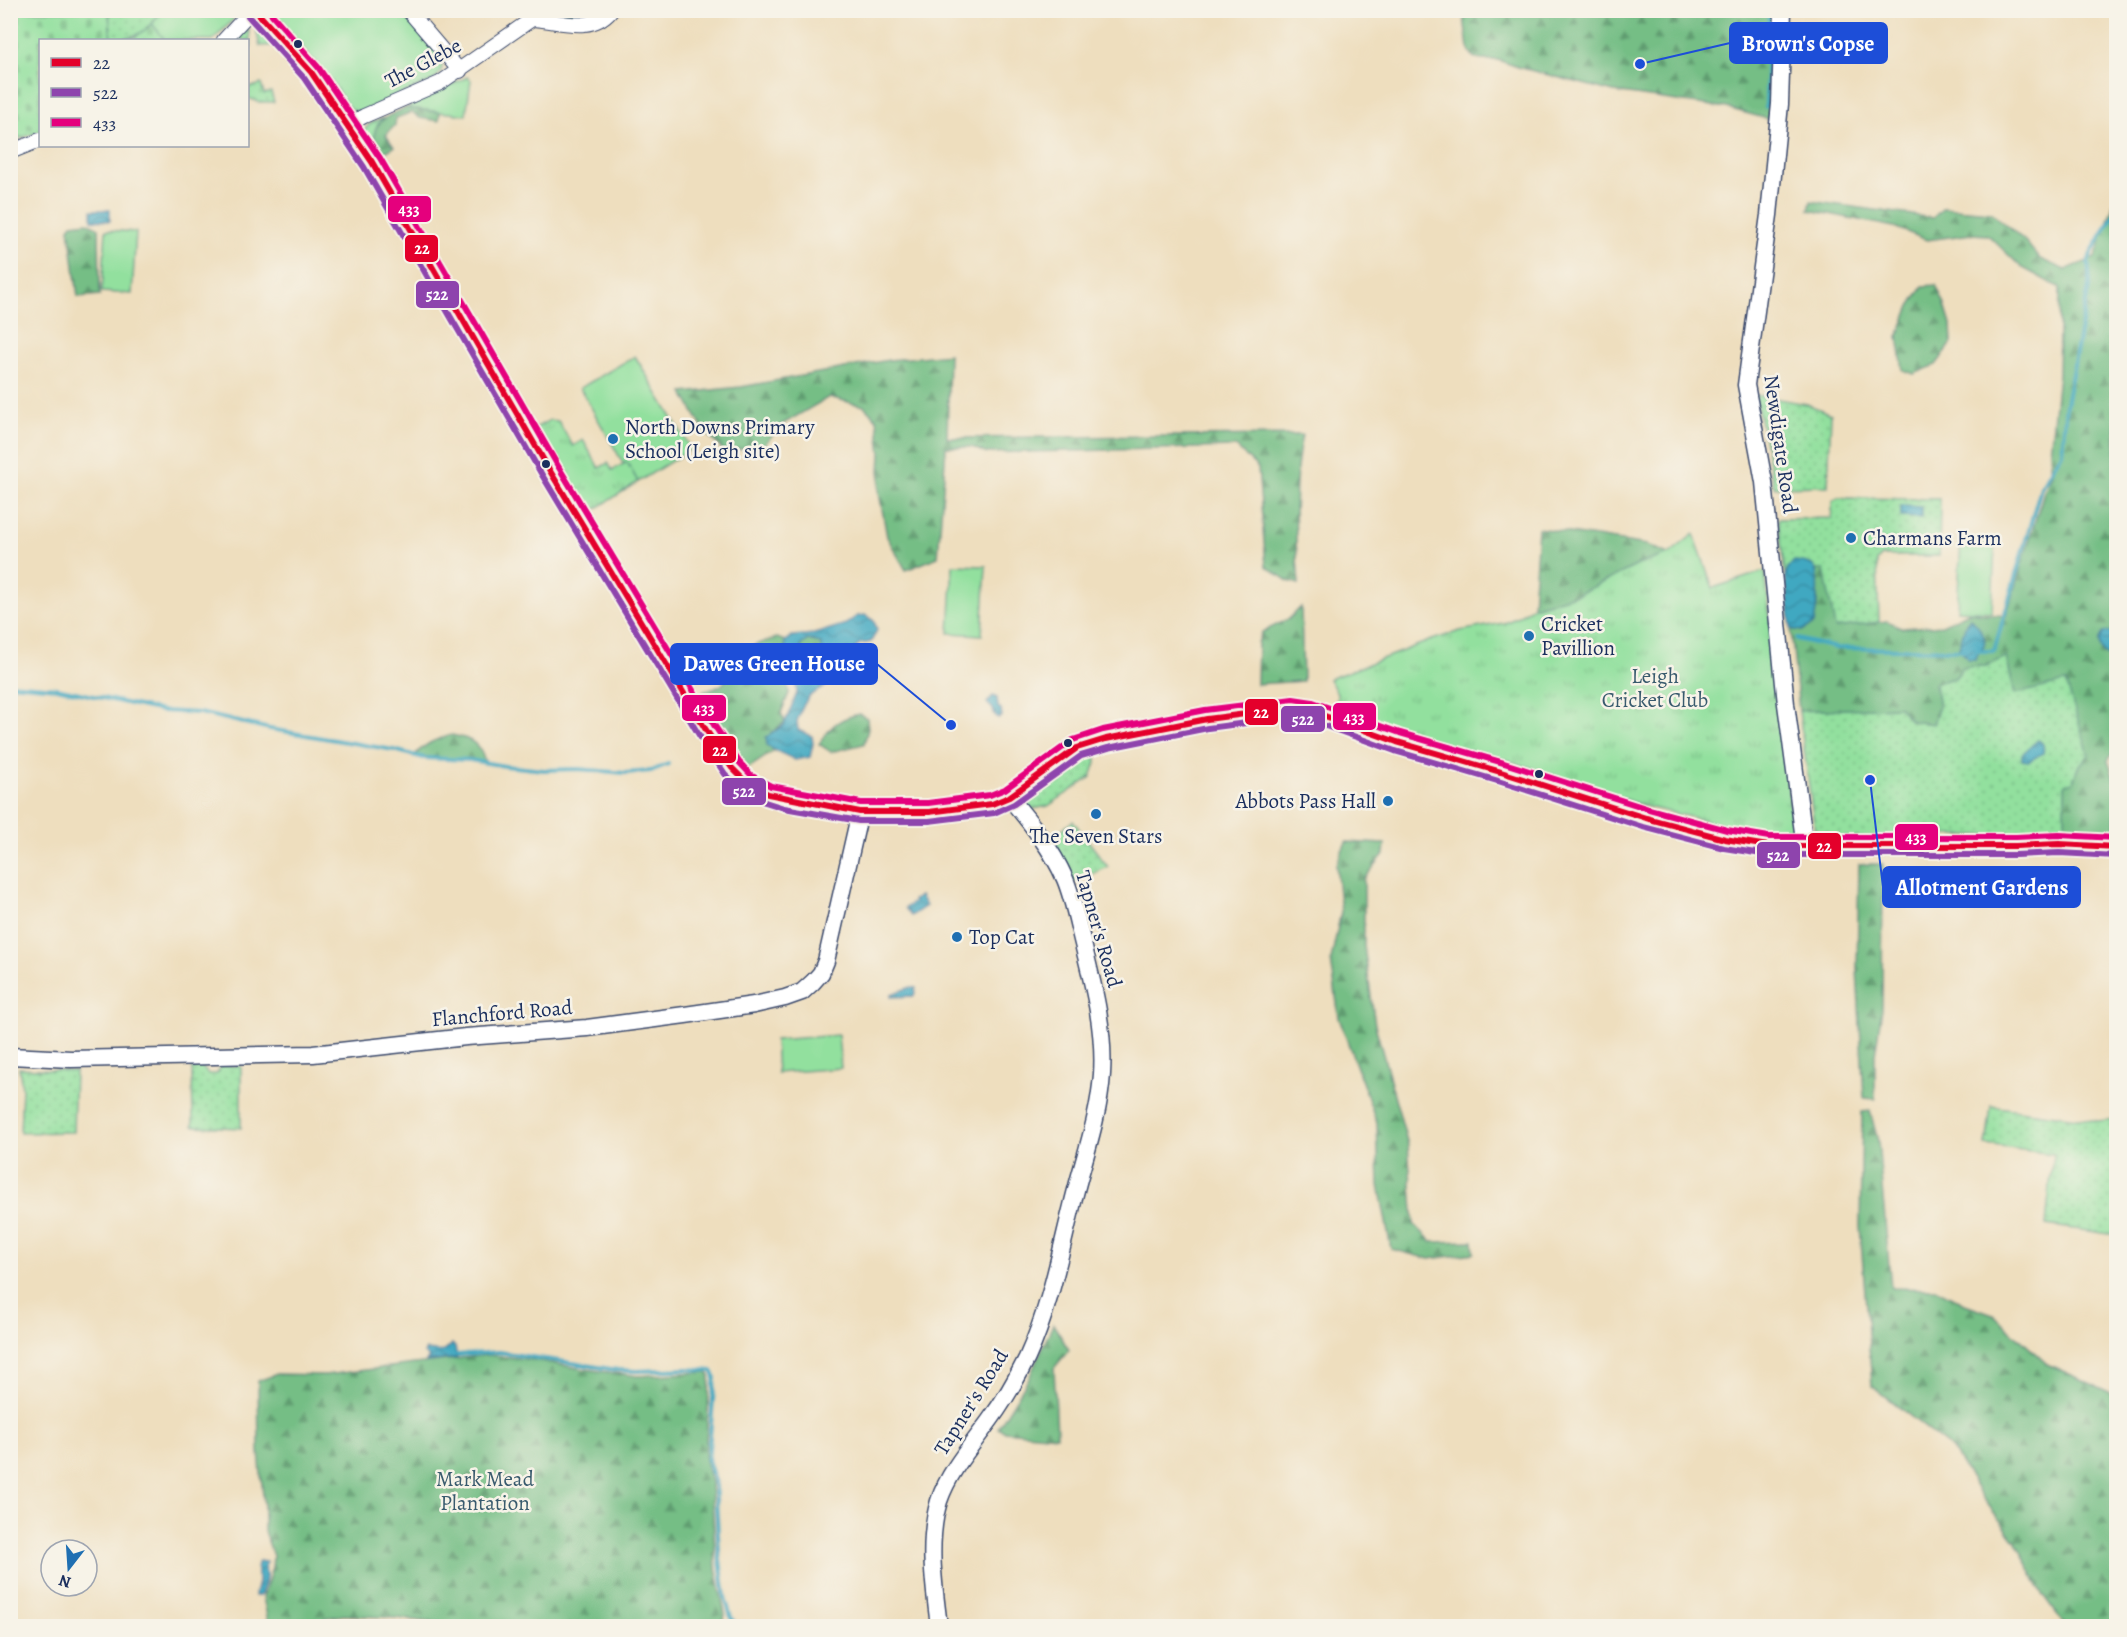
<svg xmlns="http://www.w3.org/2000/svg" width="2127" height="1637" viewBox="0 0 2127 1637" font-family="Alegreya,serif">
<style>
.grass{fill:#92e09e;stroke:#56887e;stroke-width:1.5}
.forest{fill:url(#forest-firs);stroke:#487672;stroke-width:1.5}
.cemetery{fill:url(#cemetery-stones);stroke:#56887e;stroke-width:1.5}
.park{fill:url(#park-tufts);stroke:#56887e;stroke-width:1.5}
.garden{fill:url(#garden-dots);stroke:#56887e;stroke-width:1.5}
.water{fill:url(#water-waves);stroke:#2e6c90;stroke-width:1.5;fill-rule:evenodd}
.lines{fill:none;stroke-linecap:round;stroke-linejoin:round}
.stream{stroke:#41a8c1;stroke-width:4}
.minor-casing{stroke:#3b496c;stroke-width:16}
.tertiary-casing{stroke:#3b496c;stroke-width:19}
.minor{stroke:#fff;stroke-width:14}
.tertiary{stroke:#fff;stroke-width:16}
.bus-1-casing{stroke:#f7f3e8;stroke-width:10}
.bus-2-casing{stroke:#f7f3e8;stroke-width:10}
.bus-3-casing{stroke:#f7f3e8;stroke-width:10}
.bus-1{stroke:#e4002b;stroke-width:6}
.bus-2{stroke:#8e44ad;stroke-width:6}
.bus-3{stroke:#e5007d;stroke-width:6}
.bus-dot{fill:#1b2f5e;stroke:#f7f3e8;stroke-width:2}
.poi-dot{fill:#1f6fb2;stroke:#f7f3e8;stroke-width:2}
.labels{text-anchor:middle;stroke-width:5;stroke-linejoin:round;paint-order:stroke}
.street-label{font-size:21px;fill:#1b2f5e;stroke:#f7f3e8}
.poi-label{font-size:21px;fill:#1b2f5e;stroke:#f7f3e8;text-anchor:start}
.park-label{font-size:21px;fill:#395b6e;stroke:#f7f3e8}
.leader{fill:none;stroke:#1d4ed8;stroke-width:2}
.callout-dot{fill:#1d4ed8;stroke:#f7f3e8;stroke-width:2}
.callout{fill:#1d4ed8;stroke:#1d4ed8;stroke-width:2}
.callout-label{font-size:22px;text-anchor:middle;font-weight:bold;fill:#fff}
.line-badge{stroke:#f7f3e8;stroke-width:2}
.badge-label{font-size:16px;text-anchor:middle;font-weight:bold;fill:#fff}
</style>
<defs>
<pattern id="forest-firs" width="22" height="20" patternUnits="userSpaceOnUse" patternTransform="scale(1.5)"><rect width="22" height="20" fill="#75be85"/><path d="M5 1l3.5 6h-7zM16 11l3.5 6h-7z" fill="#5f9b70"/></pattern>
<pattern id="cemetery-stones" width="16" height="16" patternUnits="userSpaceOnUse" patternTransform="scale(1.5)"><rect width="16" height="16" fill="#92e09e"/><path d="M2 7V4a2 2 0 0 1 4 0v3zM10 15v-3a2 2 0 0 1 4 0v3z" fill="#7dc08a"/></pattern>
<pattern id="park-tufts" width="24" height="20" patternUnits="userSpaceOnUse" patternTransform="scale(1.5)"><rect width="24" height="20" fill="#92e09e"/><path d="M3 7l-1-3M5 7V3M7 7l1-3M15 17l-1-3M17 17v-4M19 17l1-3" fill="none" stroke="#7dc08a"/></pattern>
<pattern id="garden-dots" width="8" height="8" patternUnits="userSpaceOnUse" patternTransform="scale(1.5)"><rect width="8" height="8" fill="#92e09e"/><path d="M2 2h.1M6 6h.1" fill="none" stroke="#7dc08a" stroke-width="1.8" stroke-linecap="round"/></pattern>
<pattern id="water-waves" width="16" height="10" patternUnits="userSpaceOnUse" patternTransform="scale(1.5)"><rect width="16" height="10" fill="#41a8c1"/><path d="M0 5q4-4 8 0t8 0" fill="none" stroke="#3689a0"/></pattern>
</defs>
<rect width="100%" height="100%" fill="#f7f3e8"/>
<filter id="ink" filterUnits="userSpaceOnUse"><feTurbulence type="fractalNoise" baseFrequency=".0167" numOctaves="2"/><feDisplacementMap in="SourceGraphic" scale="12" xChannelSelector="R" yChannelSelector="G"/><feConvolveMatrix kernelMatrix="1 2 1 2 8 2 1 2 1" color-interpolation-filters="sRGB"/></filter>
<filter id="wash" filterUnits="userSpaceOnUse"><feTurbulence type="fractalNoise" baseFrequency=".008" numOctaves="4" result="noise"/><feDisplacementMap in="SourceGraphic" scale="24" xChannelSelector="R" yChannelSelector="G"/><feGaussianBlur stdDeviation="1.35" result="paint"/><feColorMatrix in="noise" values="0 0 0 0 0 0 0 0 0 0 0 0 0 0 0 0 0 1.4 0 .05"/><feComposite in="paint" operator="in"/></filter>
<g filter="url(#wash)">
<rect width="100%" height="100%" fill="#eedebe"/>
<!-- grass -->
<g class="grass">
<polygon points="561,10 603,11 592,19 562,17"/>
<polygon points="162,11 237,11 232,21 213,40 165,40 152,24"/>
<path d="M267,11h133l40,45c4,11 2,16 -6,24l-73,32c-15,0 -20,-18 -28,-28 -20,-26 -43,-50 -66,-73z"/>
<polygon points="263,28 279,45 260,46 256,29"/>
<polygon points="249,30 251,46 248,50 248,40 233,40 243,31"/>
<polygon points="467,77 471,80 466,115 406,108"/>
<path d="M383,118c-9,11 -10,25 -5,38l-13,-20v-7l6,-6z"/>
<polygon points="106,230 136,232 132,294 102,292"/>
<polygon points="635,356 691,449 638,482 627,462 623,463 580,388"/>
<polygon points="1961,541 1995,543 1992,612 1957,610"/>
<polygon points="953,565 986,566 982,635 949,633"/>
<polygon points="838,1035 841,1068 777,1073 775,1040"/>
</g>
<!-- forest -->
<g class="forest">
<polygon points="1446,11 1774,11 1772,91 1768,119 1727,108 1614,92 1518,67 1498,60 1482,60 1473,57 1468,48 1464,17"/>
<path d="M406,108l34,4 -1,9 -19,-3 -8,-6 -16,6 -1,7 -9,10 8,12 -16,9c-11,-31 2,-37 28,-48z"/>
<polygon points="2116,197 2116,633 2110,632 2102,652 2116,659 2116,753 2110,756 2108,761 2116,784 2116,840 2065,836 2065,784 2073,782 2078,767 2015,694 2006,657 1986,666 1963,667 1955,678 1935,683 1939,706 1933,724 1910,721 1900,707 1799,711 1791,629 1802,631 1817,608 1816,570 1824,569 1836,628 1887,621 1903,628 1942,625 1969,612 2006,616 2044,492 2052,475 2050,453 2058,374 2060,288 2021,267 1988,235 1972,234 1927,240 1894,227 1809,210 1811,201 1933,218 1943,208 1991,212 2025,241 2040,259 2065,270 2095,258"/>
<polygon points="87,222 99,228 100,295 78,297 69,228 72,224"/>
<polygon points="1936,285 1944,302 1951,325 1952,343 1936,365 1914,374 1903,370 1898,336 1910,306 1923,286"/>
<path d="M949,354l-2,84 355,-3c-10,46 -7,102 -3,149l-11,-3 -22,-15 -8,-98 -22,-21 -251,6 -13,-6h-26l-8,110 -32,13 -19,-33 -8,-45 2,-38 -4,-35 -13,-13 -35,-9 -48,28 -18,21 -39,5 -20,-20 -21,-38 58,-6 148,-27z"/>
<polygon points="1538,528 1647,545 1669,554 1640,564 1579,594 1533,607"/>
<polygon points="1301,607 1303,681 1257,684 1258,643 1262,632 1289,619"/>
<path d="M777,638l8,3v8l8,13 -7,14 3,17 -8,20 4,9 -13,10 -5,13 7,6 -27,18 -22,-26 -25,-36 3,-15c5,-3 9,-2 14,-5 12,-4 12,-16 13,-26l27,-17z"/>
<polygon points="808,640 821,643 821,655 817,663 808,664 800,652 801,644"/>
<path d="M859,714l8,4 1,11 -4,15 -33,8 -12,-8c12,-18 18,-25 40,-30z"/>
<path d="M452,735c21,4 27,8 34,29l-16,-4 -56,-4c11,-12 21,-17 38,-21z"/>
<polygon points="1346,842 1385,844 1384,854 1364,879 1364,946 1375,1025 1408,1145 1414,1224 1432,1242 1473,1241 1474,1253 1429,1259 1391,1249 1379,1185 1377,1123 1339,1018 1331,960 1341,912 1336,865"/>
<polygon points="1859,864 1883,864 1882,1008 1875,1055 1875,1099 1864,1098 1857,969"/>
<polygon points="1870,1111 1878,1141 1891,1288 1937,1289 1965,1304 1993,1314 2047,1364 2109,1392 2116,1398 2116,1626 2062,1626 2065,1625 2044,1596 2015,1540 1983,1498 1952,1449 1872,1386 1860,1226 1862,1112"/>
<polygon points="1053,1324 1069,1350 1054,1368 1057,1436 1004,1431 998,1428 1029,1378"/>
<polygon points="488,1355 535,1360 583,1369 638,1376 707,1372 710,1376 705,1460 711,1483 716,1568 725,1615 723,1621 717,1626 464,1626 396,1618 344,1615 326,1618 311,1626 269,1626 263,1597 272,1568 273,1556 264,1531 264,1507 259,1452 258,1381 277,1374 325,1375"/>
</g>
<!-- cemetery -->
<polygon class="cemetery" points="10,11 109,11 111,40 135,37 152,24 165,40 40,40 40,132 11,141"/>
<!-- park -->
<g class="park">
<polygon points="550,420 558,421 573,446 583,440 599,468 608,463 612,470 627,462 638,482 588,514 535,428"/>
<polygon points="1694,534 1713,588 1765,571 1792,826 1786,835 1762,834 1648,807 1507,760 1409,736 1336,707 1337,693 1329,679 1429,641 1460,631 1508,622 1533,607 1579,594 1640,564 1669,554"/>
</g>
<!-- garden -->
<g class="garden">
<path d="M109,11v-1l53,1c-18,23 -22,25 -51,29z"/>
<polygon points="248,83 249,88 261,84 264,94 271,92 274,102 259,102 248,98"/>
<polygon points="1755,395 1807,404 1831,414 1828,486 1774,487"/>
<polygon points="1838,498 1940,499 1939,556 1882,556 1877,561 1879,622 1835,628 1824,570 1816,570 1811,564 1788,568 1785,576 1778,519 1832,518 1832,501"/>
<path d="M2006,657l9,37 51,-12 23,73 -11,12 -5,15 -8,2v52c-44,-2 -89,0 -133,-1 -29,-1 -95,10 -117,-4l-16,-120 101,-4 10,14 23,3 6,-18 -4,-23 20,-5 8,-11 23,-1z"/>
<polygon points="1090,752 1095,752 1096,762 1091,777 1048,806 1033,809 1026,808 1030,793 1072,761"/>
<polygon points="1073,821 1108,867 1074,882 1049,839"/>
<polygon points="221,1066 241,1066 241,1128 193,1126 192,1068 202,1067 208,1074 217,1074"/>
<polygon points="19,1068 75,1071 73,1132 20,1133 22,1088"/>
<polygon points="1991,1106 2098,1121 2116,1119 2116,1235 2046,1225 2053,1154 1986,1145"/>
</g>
<!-- water -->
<g class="water">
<polygon points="92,210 110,210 110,221 92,220"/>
<polygon points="1901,506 1921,507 1921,518 1901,517"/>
<path d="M1794,561c6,1 14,1 19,5 8,7 3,47 1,58l-12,7 -11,-2 -6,-53 3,-8z"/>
<path d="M866,615l8,6 3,9 -6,12 -12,2 -8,9 -2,12 -14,6 -9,15 -17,10 -6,10 -6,15 1,9 14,6 1,8 -3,13 -15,3c-10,-6 -20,-8 -28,-15l-1,-8 18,-12 13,-32 -4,-31 -8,-13v-8l7,-5 22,-2 32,-10 11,-8zM808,640l13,3v12l-5,8 -8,1 -8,-12 1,-7z"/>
<path d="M1970,618c7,6 19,20 13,29 -3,5 -6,5 -7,12h-8l-9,-12 7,-24z"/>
<path d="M2104,632l12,1v26c-14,-3 -22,-14 -12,-27z"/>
<polygon points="993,696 997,698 998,707 1001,709 1002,716 998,718 994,714 993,709 987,703"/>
<path d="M2038,740c6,3 6,7 5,13l-14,8 -7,-1v-6z"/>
<polygon points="920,896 926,906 911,916 905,908 914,902 913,900"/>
<polygon points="911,987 916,988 914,996 891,997 891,994"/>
<path d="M452,1344l3,3 2,11 -31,4 3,-5 -5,-4 2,-3c13,1 18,5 26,-6z"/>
<path d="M259,1561l7,1c-2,6 0,8 0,14 0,6 -3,14 -6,20h-5c0,-6 3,-10 3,-16 1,-9 -4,-9 1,-19z"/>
</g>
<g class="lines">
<!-- stream -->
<g class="stream">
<polyline points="1766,107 1769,10"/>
<polyline points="1797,639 1836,648 1965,650"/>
<polyline points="1976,651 1994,651 2041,487 2062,453 2066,404 2090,282 2088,263 2091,253 2116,211"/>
<polyline points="10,684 57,688 162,711 200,713 270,729 394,750 424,758 470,760 505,766 544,770 578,769 625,773 651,771 668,764"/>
<polyline points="457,1355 499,1352 618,1370 637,1371 689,1369 712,1371 715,1376 708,1460 715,1482 719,1552 725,1597 731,1617 736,1626"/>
</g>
</g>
</g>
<g filter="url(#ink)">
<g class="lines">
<!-- minor casing -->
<g class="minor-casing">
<g id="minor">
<polyline points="408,10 460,71"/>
<polyline points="224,40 252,10"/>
<path d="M348,125l16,-9 76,-33 92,-64c27,1 58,16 79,-9"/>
<polyline points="10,152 40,140"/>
</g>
</g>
<!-- tertiary casing -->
<g class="tertiary-casing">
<g id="tertiary">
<polyline points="255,10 311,72 372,162 550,471 706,730 732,768 747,783 768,794 786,799 860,812 929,812 992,804 1009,797 1077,748 1106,739 1207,719 1292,708 1311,711 1397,742 1501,772 1646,818 1725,839 1768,846 2016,846 2059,844 2116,847"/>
<polyline points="1783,10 1780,104 1769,215 1746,385 1764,482 1786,704 1805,847"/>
<polyline points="10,1056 71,1059 313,1054 466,1037 587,1028 685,1015 754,1005 785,998 802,992 813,982 821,973 826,961 860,812"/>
<path d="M939,1626c-5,-40 -12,-85 0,-125 10,-30 33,-56 51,-81 14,-19 26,-40 37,-62 22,-48 32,-100 45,-152 10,-43 27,-87 30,-132 3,-45 -9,-90 -20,-134 -5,-20 -9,-42 -17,-61 -13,-30 -35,-57 -56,-82"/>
</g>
</g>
<!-- minor -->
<use href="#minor" class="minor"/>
<!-- tertiary -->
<use href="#tertiary" class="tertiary"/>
<!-- bus-1 casing -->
<g class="bus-1-casing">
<polyline id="bus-1" points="255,10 311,72 372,162 550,471 706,730 732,768 747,783 768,794 860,812 929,812 992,804 1009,797 1077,748 1106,739 1207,719 1292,708 1311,711 1397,742 1501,772 1646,818 1725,839 1768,846 2016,846 2059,844 2116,847"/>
</g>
<!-- bus-2 casing -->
<g class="bus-2-casing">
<polyline id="bus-2" points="248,16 304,78 364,167 542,475 699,735 725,774 743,791 765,802 784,808 859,821 929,821 994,813 1014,804 1081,756 1108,748 1208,728 1292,717 1309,720 1395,751 1498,781 1643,827 1724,848 1768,855 2016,855 2059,853 2116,856"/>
</g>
<!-- bus-3 casing -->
<g class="bus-3-casing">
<polyline id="bus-3" points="268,10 318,67 380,158 558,466 714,725 739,762 752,776 771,786 861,803 928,803 990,795 1005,789 1073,740 1103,730 1205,710 1293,699 1313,702 1400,733 1504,763 1649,809 1727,830 1769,837 2016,837 2059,835 2116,838"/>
</g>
<!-- bus-1 -->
<use href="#bus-1" class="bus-1"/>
<!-- bus-2 -->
<use href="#bus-2" class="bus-2"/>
<!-- bus-3 -->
<use href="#bus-3" class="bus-3"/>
</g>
</g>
<!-- markers -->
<g class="bus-dot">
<circle cx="298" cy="44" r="5"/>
<circle cx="546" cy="464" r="5"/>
<circle cx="1068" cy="743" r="5"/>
<circle cx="1539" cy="774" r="5"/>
</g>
<g class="poi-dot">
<circle cx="613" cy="439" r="6"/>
<circle cx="1851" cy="538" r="6"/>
<circle cx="1529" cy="636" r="6"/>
<circle cx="1388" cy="801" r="6"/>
<circle cx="1096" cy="814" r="6"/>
<circle cx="957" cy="937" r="6"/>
</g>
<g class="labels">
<!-- street labels -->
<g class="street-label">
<text transform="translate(423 63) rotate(-28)" y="7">The Glebe</text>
<text transform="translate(1781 444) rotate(82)" y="7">Newdigate Road</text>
<text transform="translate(1099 929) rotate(74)" y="7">Tapner's Road</text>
<text transform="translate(502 1013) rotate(-5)" y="7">Flanchford Road</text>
<text transform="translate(971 1402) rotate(-58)" y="7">Tapner's Road</text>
</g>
<!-- poi labels -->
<g class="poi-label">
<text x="625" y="434">North Downs Primary<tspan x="625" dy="24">School (Leigh site)</tspan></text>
<text x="1863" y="545">Charmans Farm</text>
<text x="1541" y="631">Cricket<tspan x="1541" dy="24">Pavillion</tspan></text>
<text x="1376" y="808" text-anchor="end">Abbots Pass Hall</text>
<text x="1096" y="843" text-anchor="middle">The Seven Stars</text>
<text x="969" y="944">Top Cat</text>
</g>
<!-- park labels -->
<g class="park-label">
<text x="1655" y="683">Leigh<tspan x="1655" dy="24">Cricket Club</tspan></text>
<text x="485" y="1486">Mark Mead<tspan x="485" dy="24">Plantation</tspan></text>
</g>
</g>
<!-- callouts -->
<path class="leader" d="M1640 64L1730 43M951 725L877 664M1870 780L1883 887"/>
<g class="callout-dot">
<circle cx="1640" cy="64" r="6"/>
<circle cx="951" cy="725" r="6"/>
<circle cx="1870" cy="780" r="6"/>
</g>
<g class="callout">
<rect x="1730" y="23" width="157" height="40" rx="6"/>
<rect x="671" y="644" width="206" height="40" rx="6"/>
<rect x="1883" y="867" width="197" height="40" rx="6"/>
</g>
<g class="callout-label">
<text x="1808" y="51">Brown's Copse</text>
<text x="774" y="671">Dawes Green House</text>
<text x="1982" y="895">Allotment Gardens</text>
</g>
<g class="line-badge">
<rect x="387" y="195" width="45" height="28" rx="6" fill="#e5007d"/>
<rect x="404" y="234" width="35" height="29" rx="6" fill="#e4002b"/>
<rect x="415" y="280" width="45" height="29" rx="6" fill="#8e44ad"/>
<rect x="681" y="694" width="46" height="28" rx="6" fill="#e5007d"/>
<rect x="1244" y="698" width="35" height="28" rx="6" fill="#e4002b"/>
<rect x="1332" y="702" width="45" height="29" rx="6" fill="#e5007d"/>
<rect x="1280" y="705" width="46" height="28" rx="6" fill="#8e44ad"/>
<rect x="702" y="735" width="35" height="29" rx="6" fill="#e4002b"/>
<rect x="721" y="777" width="46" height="29" rx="6" fill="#8e44ad"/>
<rect x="1894" y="823" width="45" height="28" rx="6" fill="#e5007d"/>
<rect x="1807" y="832" width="35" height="28" rx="6" fill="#e4002b"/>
<rect x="1756" y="841" width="45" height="28" rx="6" fill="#8e44ad"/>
</g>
<g class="badge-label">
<text x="409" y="215">433</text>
<text x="422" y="254">22</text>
<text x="437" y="300">522</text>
<text x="704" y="714">433</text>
<text x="1261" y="718">22</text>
<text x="1354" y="723">433</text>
<text x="1303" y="725">522</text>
<text x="720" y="756">22</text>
<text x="744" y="797">522</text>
<text x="1916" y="843">433</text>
<text x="1824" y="852">22</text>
<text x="1778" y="861">522</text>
</g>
<!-- margin -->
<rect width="2127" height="1637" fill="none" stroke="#f7f3e8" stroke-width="36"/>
<!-- legend -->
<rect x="39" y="39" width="210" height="108" fill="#f7f3e8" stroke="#9fa5b1" stroke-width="1.5"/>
<rect x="51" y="58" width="30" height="9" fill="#e4002b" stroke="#9fa5b1" stroke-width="1.5"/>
<text x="93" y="69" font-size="18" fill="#1b2f5e">22</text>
<rect x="51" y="88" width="30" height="9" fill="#8e44ad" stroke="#9fa5b1" stroke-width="1.5"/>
<text x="93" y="99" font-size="18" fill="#1b2f5e">522</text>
<rect x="51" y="118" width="30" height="9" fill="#e5007d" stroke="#9fa5b1" stroke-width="1.5"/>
<text x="93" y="129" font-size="18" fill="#1b2f5e">433</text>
<!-- north arrow -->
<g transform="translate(69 1568) rotate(197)"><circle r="28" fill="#f7f3e8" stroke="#9fa5b1" stroke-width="1.5"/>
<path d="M0-4.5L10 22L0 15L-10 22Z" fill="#1f6fb2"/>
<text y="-9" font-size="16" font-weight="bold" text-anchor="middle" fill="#1b2f5e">N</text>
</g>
</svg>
